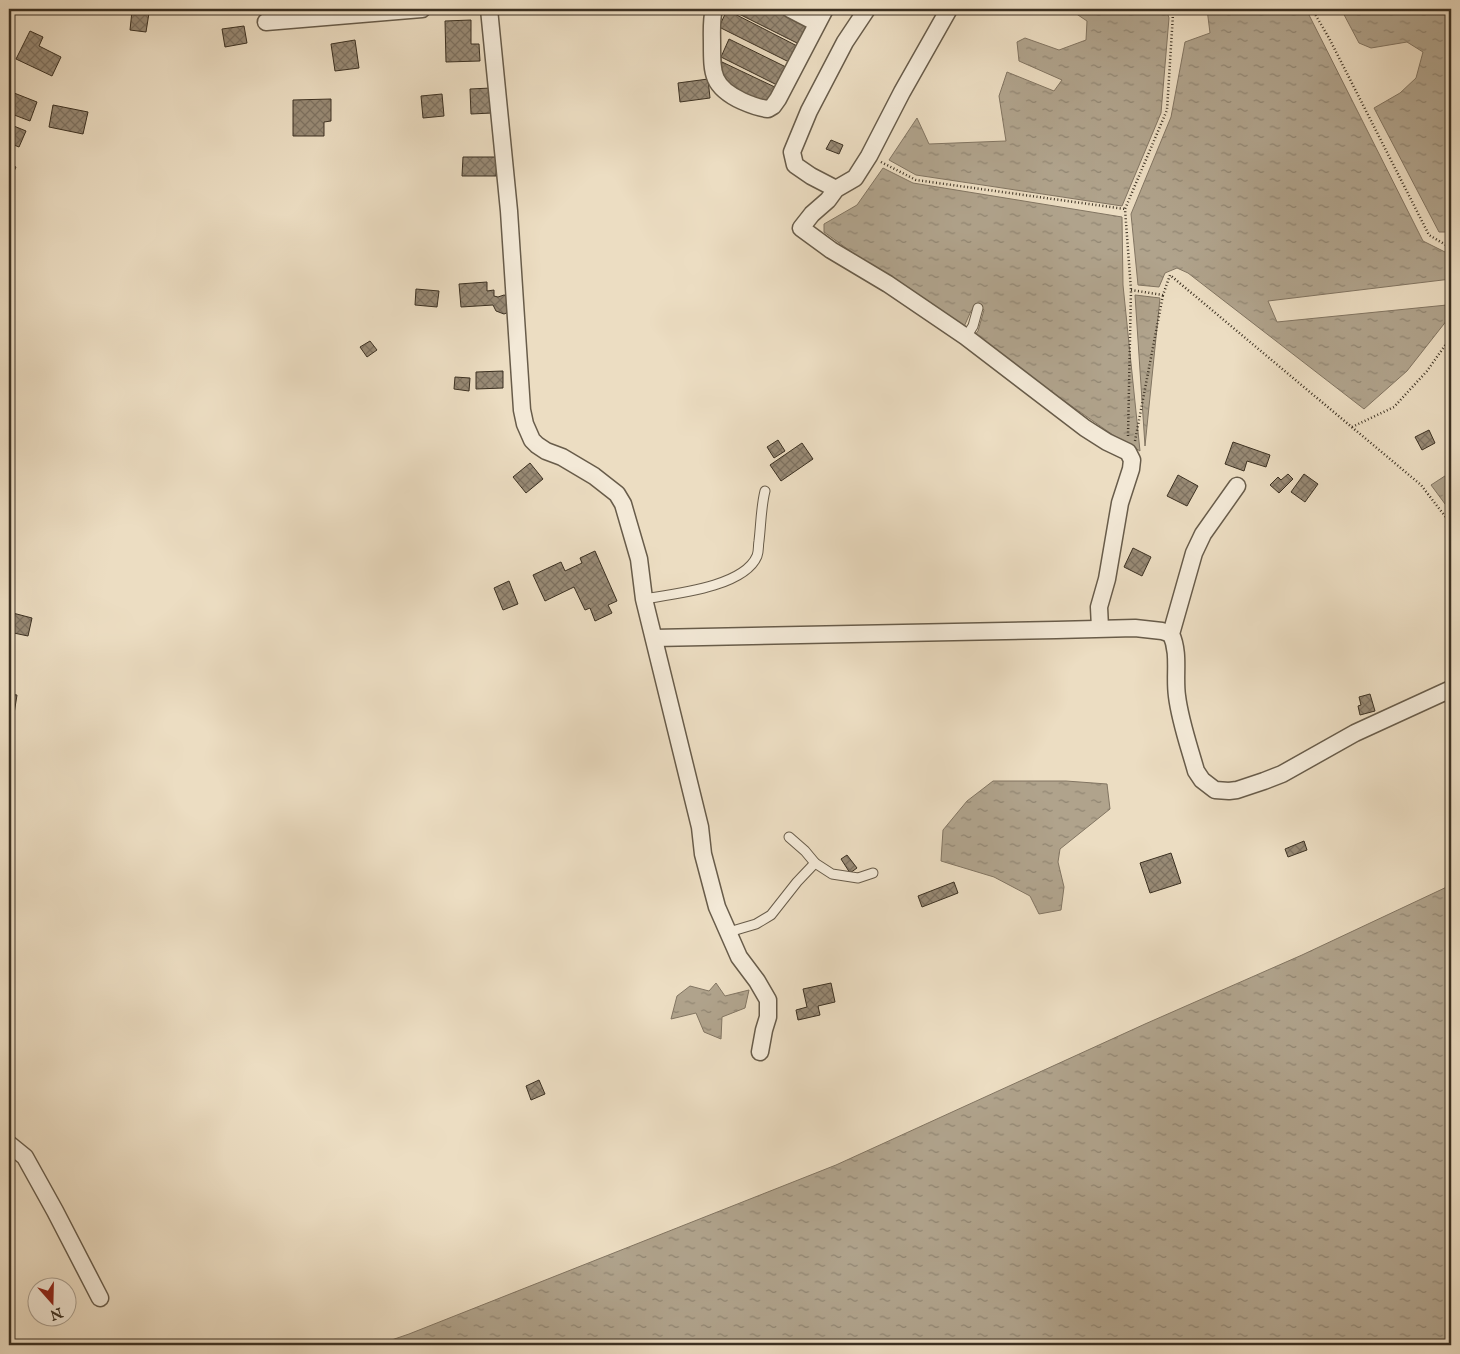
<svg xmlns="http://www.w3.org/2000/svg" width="1460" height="1354" viewBox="0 0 1460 1354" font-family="'IM FELL English',serif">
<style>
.water{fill:url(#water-ripples);stroke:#827562}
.building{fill:url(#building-cross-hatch);stroke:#3c3122}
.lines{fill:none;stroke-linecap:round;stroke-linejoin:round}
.service-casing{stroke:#685c4a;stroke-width:11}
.minor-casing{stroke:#685c4a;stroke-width:19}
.path{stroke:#3c3122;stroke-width:2.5;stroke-dasharray:1 2.5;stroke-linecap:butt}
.service{stroke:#f3e9d7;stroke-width:9}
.minor{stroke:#f3e9d7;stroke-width:16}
</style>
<defs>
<pattern id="water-ripples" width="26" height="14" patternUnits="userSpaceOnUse" patternTransform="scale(1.25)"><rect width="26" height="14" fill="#b0a38c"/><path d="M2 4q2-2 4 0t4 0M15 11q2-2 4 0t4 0" fill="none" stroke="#908572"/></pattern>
<pattern id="building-cross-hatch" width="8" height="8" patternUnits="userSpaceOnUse" patternTransform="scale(1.25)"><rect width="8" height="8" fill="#988a75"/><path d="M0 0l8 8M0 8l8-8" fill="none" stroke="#7d7160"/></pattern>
</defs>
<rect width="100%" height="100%" fill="#ecddc2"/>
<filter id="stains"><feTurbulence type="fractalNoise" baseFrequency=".004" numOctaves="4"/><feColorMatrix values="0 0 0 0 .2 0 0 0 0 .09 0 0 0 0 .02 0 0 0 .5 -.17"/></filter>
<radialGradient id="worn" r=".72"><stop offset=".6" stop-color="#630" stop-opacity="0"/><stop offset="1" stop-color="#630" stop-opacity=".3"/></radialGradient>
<!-- water -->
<g class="water">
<polygon points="1065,9 1166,9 1169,18 1161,113 1122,206 916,175 889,160 917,118 929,144 1006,141 999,96 1007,72 1054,91 1062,80 1019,61 1017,42 1025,38 1059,50 1086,40 1087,21 1075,13"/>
<polygon points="1207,9 1306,9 1423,241 1451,255 1451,279 1268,301 1277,322 1447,305 1451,308 1451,315 1407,371 1364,409 1188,273 1177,268 1165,273 1159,287 1138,285 1131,214 1171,117 1185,42 1210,33"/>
<polygon points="1341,9 1451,9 1451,232 1439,232 1374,108 1400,93 1416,78 1423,52 1407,42 1371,48 1359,43"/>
<polygon points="883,168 913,183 1122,217 1123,285 1140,451 1113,435 973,337 978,331 984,310 978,303 971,311 963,329 890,280 824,232 824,224 857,205"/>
<polygon points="1135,295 1160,298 1145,446"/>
<polygon points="1451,472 1451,512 1431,485"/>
<polygon points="993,781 1066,781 1107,784 1110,809 1060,849 1058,862 1064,887 1061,910 1039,914 1030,896 994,877 941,861 943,830 967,801"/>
<polygon points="1451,885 1451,1345 377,1345 409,1334 836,1165 1145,1024 1302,955"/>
<polygon points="716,983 725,996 749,990 745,1008 722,1017 721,1039 704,1032 696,1013 671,1019 677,996 690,986 709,991"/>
</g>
<!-- building -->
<g class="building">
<polygon points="729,9 776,9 812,27 803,46"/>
<polygon points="727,10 801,48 793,64 719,27"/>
<polygon points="132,11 149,13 146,32 130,30"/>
<polygon points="471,20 471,44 479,44 480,61 446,62 445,21"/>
<polygon points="244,26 247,43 225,47 222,29"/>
<polygon points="30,31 43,37 39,46 61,57 52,76 16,59"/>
<polygon points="729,39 790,69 781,87 721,57"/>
<polygon points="355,40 359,68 335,71 331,44"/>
<polygon points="722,62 779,89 771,106 718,81"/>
<polygon points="708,79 710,98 680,102 678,83"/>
<polygon points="491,88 492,113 471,114 470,89"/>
<polygon points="9,91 37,102 30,121 9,113"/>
<polygon points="442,94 444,116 423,118 421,96"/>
<polygon points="331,99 331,121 324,122 324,136 293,136 293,100"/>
<polygon points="53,105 88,112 83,134 49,127"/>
<polygon points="9,124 26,131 19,147 9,143"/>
<polygon points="831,140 843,145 839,154 826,149"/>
<polygon points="463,157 497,157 496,176 462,176"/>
<polygon points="9,164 16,167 9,182"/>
<polygon points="487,282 487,291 494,290 494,296 498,297 504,295 512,297 509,312 504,314 496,311 493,305 461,307 459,284"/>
<polygon points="416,289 439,291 437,307 415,305"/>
<polygon points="370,341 377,350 367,357 360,347"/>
<polygon points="503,371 503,388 476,389 476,372"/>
<polygon points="455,377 470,378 469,391 454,389"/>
<polygon points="1429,430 1435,443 1422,450 1415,437"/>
<polygon points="778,440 785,451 774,458 767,447"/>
<polygon points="1233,442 1270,455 1266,467 1247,461 1244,471 1225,464"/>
<polygon points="802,443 813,459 781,481 770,465"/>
<polygon points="530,463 543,479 526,493 513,477"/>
<polygon points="1288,474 1293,479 1279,493 1270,485 1278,477 1281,480"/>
<polygon points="1304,474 1318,484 1305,502 1291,492"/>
<polygon points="1178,475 1198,486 1187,506 1167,496"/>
<polygon points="1133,548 1151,557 1142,576 1124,567"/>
<polygon points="595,551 617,601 608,605 612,613 595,621 590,608 585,610 574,587 545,601 533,575 561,562 565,571 582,563 580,558"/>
<polygon points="509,581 518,604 503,610 494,588"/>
<polygon points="9,612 32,618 28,636 9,632"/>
<polygon points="9,694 17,695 14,714 9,713"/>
<polygon points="1370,694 1375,711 1360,715 1358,706 1361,705 1359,697"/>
<polygon points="1304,841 1307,850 1288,857 1285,849"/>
<polygon points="1171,853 1181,883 1150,893 1140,863"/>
<polygon points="847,855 857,868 850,873 841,859"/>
<polygon points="954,882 958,893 922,907 918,896"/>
<polygon points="831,983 835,1002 818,1006 820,1015 798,1020 796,1010 807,1007 803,989"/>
<polygon points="539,1080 545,1094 531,1100 526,1086"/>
</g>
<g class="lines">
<!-- service casing -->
<g class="service-casing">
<g id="service">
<polyline points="966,337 973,326 978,308"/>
<path d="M644,599c30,-5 100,-12 113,-43 2,-5 1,-10 2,-15 2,-17 2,-34 6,-50"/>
<polyline points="789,837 805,851 815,863 832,874 858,878 873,873"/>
<polyline points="729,932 756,924 771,915 797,882 815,863"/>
</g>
</g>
<!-- minor casing -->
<g class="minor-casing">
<g id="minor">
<polyline points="489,9 509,211 522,410 525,424 532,440 537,445 546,451 562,457 594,476 617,494 623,504 639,559 644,599 700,827 703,854 717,907 739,957 757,981 768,1000 768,1017 764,1030 760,1052"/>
<path d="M714,9c-3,11 -2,23 -2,35 0,30 0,43 30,57 9,4 16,7 26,8l5,-3 5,-7 47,-90"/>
<polyline points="790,9 817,23"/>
<polyline points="949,9 902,92 869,156 855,178 836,189 828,200 812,214 801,228 831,250 888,284 966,337 1085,428 1107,442 1128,452 1132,460 1131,469 1120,503 1107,579 1099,607 1100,628"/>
<polyline points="266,22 422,9"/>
<polyline points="836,189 811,176 795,165 792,152 809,111 845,42 867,9"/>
<path d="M1237,486l-34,48 -9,19 -23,81c9,20 3,41 6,62 3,25 12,50 19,75l6,9 13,10 14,1 8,-1 27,-9 18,-7 73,-41 96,-44"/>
<polyline points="654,638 1056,630 1135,628 1162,631 1171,634"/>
<polyline points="9,1144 25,1157 55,1211 100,1298"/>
</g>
</g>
<!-- path -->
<g class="path">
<polyline points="1312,9 1329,38 1429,235 1451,248"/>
<polyline points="881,162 916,180 1125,209"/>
<polyline points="1131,290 1163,295 1170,275 1421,485 1451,524"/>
<polyline points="1352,427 1394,407 1427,371 1451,337"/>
<polyline points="1128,436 1131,290 1125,209 1167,110 1173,14 1171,9"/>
<polyline points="1135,441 1163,295"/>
</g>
<!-- service -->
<use href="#service" class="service"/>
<!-- minor -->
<use href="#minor" class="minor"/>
</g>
<!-- margin -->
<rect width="1460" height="1354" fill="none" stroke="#ecddc2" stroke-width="30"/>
<rect x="10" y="10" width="1440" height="1334" fill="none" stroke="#3c3122" stroke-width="2.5"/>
<rect x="15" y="15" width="1430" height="1324" fill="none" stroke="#3c3122"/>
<!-- north arrow -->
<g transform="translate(52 1302) rotate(160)"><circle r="24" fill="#f3e9d7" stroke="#aa9f8f"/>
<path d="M0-4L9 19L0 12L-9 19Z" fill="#8f2418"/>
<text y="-8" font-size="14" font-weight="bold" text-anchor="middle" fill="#3c3122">N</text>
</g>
<rect width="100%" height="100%" filter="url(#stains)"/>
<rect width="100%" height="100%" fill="url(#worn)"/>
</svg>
